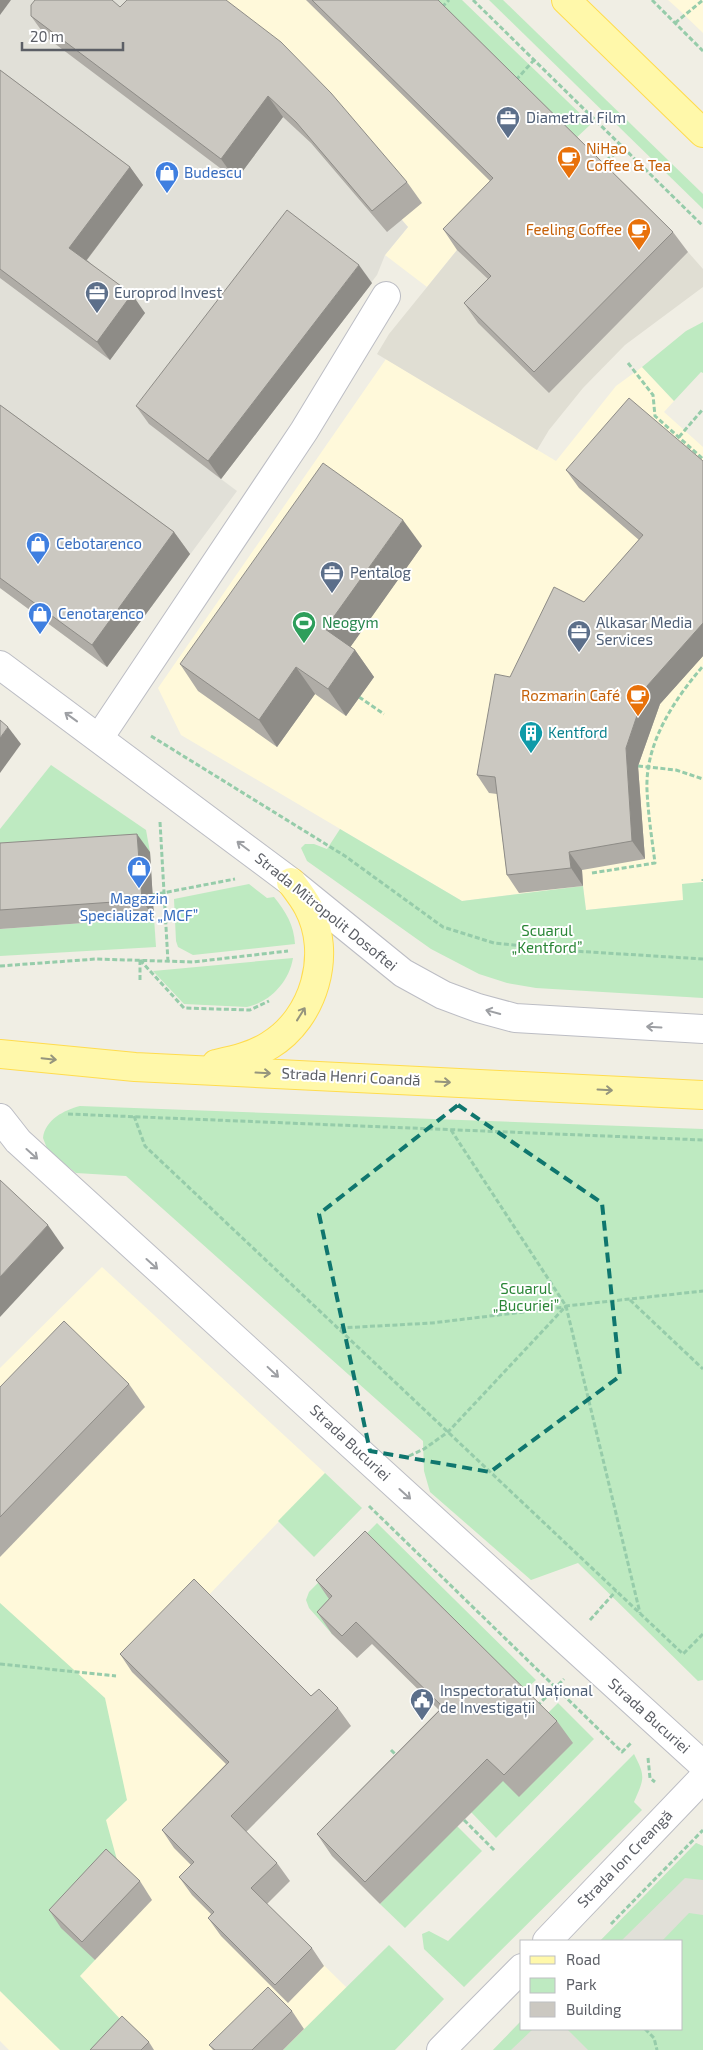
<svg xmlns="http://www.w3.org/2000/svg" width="703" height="2050" viewBox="0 0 703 2050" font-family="'Exo 2',sans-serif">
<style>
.commercial{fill:#fff9da}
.industrial{fill:#e1e0d8}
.education{fill:#e0ded3}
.green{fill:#beeac1}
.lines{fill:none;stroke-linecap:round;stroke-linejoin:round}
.minor-casing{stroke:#bcbdc4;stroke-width:30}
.major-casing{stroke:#ffdc4e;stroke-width:30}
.path{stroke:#96ccaa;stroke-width:3;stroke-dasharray:5 2.5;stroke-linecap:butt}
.minor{stroke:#fff;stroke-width:28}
.major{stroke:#fff8aa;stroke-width:28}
.wall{fill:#afaca6}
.shaded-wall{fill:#8e8c87}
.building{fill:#cbc8c1;stroke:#8e8c87}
.oneway{stroke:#9d9fa3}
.oneway2{stroke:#95957e}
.marked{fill:none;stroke:#0f766e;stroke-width:4;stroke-dasharray:10 6;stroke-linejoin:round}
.labels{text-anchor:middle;stroke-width:4;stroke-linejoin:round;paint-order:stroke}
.service-label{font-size:15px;fill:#4e5e75;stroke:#fff;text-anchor:start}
.food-label{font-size:15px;fill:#c56008;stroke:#fff;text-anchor:end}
.shop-label{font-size:15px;fill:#366cbe;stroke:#fff;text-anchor:start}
.leisure-label{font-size:15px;fill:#27864d;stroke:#fff;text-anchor:start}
.culture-label{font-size:15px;fill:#0d838f;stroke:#fff;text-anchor:start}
.street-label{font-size:15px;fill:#5c5f66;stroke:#fff}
.park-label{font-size:15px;fill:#2b8637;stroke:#fff}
</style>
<rect width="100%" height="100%" fill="#f0eee4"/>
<!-- commercial -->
<g class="commercial">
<polygon points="213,0 432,0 569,136 457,250 427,287 385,255 408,227"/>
<polygon points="668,0 703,0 703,33 677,8"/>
<polygon points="386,359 556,461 616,386 642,367 674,401 664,412 703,447 703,882 682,884 684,900 586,910 583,886 462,901 181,735 158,688"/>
<polygon points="102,1267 325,1473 207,1597 312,1765 217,1860 402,2042 395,2050 9,2050 0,2041 0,1368"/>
</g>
<!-- industrial -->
<g class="industrial">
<polygon points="0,0 213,0 408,227 385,255 377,275 221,479 237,491 107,667 0,588"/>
<polygon points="696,1843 703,1846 703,2050 493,2050 522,2020 522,2029 682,2029 682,1941 600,1941"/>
</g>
<!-- education -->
<polygon class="education" points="507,199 688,252 703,269 703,287 625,345 583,388 549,430 537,450 377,354 389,334 457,250"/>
<!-- green -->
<g class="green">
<polygon points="432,0 462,0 591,124 574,140"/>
<polygon points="489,0 503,0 703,194 703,209"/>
<polygon points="703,322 703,373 701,372 674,401 642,367 686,331"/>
<polygon points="51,765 146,830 150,852 0,862 0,829"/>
<polygon points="340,829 462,901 583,886 586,910 683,900 682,884 703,882 703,998 536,988 507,983 479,974 431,949 307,861 301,848 305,844 314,844 327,849"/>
<path d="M249,884l18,14 7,-1c12,15 20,28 21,47l-102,11 -15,-8 -2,-6 -2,-42z"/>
<polygon points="154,918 156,947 0,956 0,929"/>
<path d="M293,958c-4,24 -23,44 -46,49l-63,-3 -31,-33z"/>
<path d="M80,1106l623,23v551l-5,1 -120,-118 -47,17 -101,-88 -6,-21 -1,-30 -297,-265 -50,-3 -28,-22 -5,-13c2,-18 21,-28 37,-32z"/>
<polygon points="325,1473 362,1508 314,1557 278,1521"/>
<polygon points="377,1523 536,1680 522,1693 381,1553 332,1634 309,1608 306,1600 309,1592"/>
<polygon points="0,1603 105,1698 127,1800 106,1820 119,1867 95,1960 80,1976 135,2035 120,2050 60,2050 0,1991"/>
<polygon points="558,1703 594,1739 496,1838 471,1812 545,1716"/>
<path d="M634,1754c12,23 10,25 0,48l8,8 -178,177 -40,-38 -2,-15 7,-3 19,10z"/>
<polygon points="457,1826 482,1851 405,1928 380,1904"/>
<polygon points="696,1843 703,1846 703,1880 685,1878 621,1941 600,1941"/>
<polygon points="689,1913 703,1915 703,2050 588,2050 567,2029 682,2029 682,1941 662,1941"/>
<polygon points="389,1945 444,1999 395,2050 283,2050"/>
<polygon points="522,2020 522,2029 533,2029 511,2050 493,2050"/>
</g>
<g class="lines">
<!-- minor casing -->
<g class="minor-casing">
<g id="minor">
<polyline points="0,665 291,882 403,973 443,995 478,1008 515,1018 703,1029"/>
<polyline points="99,738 304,431 386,296"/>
<polyline points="0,1118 18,1141 703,1765"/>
<polyline points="547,1941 703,1778"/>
<polyline points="441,2050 522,1968"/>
</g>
</g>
<!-- major casing -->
<g class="major-casing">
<g id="major">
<polyline points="566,0 703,133"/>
<polyline points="0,1054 135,1067 703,1095"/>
<path d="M216,1064c18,-4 37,-8 54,-19 44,-27 63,-91 38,-138 -4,-8 -11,-17 -17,-25"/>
</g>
</g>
<!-- path -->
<g class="path">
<polyline points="473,0 703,226"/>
<polyline points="652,0 703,51"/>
<polyline points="442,7 449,0"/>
<polyline points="675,23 703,0"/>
<polyline points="516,80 534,60"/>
<polyline points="600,165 623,148"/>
<polyline points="628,363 653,395 655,416 703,459"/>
<polyline points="679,437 703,409"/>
<polyline points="359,697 384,714"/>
<polyline points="151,736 345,856 443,927 494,943 573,951 703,959"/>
<polyline points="638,766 676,770 703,779"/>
<polyline points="160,822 168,962"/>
<path d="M592,873l63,-10c-3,-24 -7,-49 -8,-73 -2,-47 27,-90 56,-124"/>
<polyline points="703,879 703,881"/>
<polyline points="152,895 235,879"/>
<polyline points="140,960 184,1008 250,1010 269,1001"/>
<polyline points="140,960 140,980"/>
<polyline points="0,966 96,959 193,962 288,951"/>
<polyline points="68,1114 703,1140"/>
<polyline points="134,1116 145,1146 683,1654 703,1634"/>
<polyline points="451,1130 566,1306 640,1613"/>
<polyline points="630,1300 703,1369"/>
<polyline points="340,1328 432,1323 565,1307"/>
<polyline points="409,1456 424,1449 448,1432 566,1306 703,1291"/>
<polyline points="369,1506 622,1752 631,1743"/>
<polyline points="590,1620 616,1591"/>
<polyline points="0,1664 116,1676"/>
<polyline points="537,1706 564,1679"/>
<polyline points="391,1750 397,1756"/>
<polyline points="648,1758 650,1778 655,1782"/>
<polyline points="464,1820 495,1851"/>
<polyline points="611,1924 703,1830"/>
<polyline points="645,2029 654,2038 657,2050"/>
</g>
<!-- minor -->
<use href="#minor" class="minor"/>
<!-- major -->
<use href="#major" class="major"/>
</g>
<!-- wall -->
<g class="wall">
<polygon points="127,0 407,182 422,203 387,232 311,143 283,117 236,180 46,37 31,16 120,7"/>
<polygon points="306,0 438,0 673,232 688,252 549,393 478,323 464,303 488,279 457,250 443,229 490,181"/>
<polygon points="0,70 130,167 143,185 87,260 145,313 110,360 0,278"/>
<polygon points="372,283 221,479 149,424 136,406"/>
<polygon points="0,405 174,532 190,554 107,667 0,588"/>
<polygon points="703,461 703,656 660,704 638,766 645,859 582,870 583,886 519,893 507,875 497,794 489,793 477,775 510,677 584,602 639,540 579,488 566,470"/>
<polygon points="422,546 350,647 355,650 374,677 346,716 315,694 277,747 198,691 180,664"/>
<polygon points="0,843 150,852 154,918 0,929"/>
<polygon points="129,1384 145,1407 0,1557 0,1387"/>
<polygon points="316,1580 557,1721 573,1743 519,1797 503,1781 380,1904 332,1856 317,1834 439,1710 372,1644 357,1658 332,1634 317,1612 329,1599"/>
<polygon points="120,1654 311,1696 338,1708 351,1726 246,1832 277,1863 290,1881 267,1904 312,1948 324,1966 288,2003 221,1936 208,1918 211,1914 192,1895 179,1877 191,1865 174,1848 162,1830 226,1764 132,1672"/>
<polygon points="140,1881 152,1900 95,1960 61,1928 49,1910"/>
<polygon points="292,2011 304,2029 283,2050 213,2050 209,2045"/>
<polygon points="149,2042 154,2050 90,2050"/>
</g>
<!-- shaded-wall -->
<g class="shaded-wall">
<polygon points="0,0 11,0 0,15"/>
<polygon points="268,96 283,117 236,180 221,159"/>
<polygon points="130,167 143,185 82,266 69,248"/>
<polygon points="359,265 372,283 221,479 208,461"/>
<polygon points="132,294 145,313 110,360 97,342"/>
<polygon points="403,520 422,546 344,656 325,629"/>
<polygon points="174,532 190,554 107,667 92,645"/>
<polygon points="703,623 703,656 660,704 638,766 645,859 632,841 626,748 647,686"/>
<polygon points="355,650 374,677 346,716 328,689"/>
<polygon points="296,667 315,694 277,747 259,720"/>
<polygon points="8,727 21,744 0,773 0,738"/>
<polygon points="137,834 150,852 154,918 142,900"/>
<polygon points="569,852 582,870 583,886 571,868"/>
<polygon points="48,1225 64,1248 0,1317 0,1277"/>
</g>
<!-- building -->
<g class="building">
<polygon points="35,0 112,0 120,7 127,0 226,0 281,42 331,93 407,182 372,211 296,122 268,96 221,159 31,16 31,5"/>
<polygon points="312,0 438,0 673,232 534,372 464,303 491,276 443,229 493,178"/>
<polygon points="0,70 130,167 69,248 132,294 97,342 0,269"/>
<polygon points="287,210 359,265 208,461 136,406"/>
<polygon points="629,398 703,461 703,623 647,686 626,748 632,841 569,852 571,868 507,875 495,777 477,775 495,674 510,677 554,587 584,602 643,535 566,470"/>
<polygon points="0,405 174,532 92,645 0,578"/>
<polygon points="323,463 403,520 325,629 355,650 328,689 296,667 259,720 180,664"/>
<polygon points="0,720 8,727 0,738"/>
<polygon points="137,834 142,900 0,910 0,843"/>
<polygon points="0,1180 48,1225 0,1277"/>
<polygon points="64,1321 129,1384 0,1517 0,1387"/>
<polygon points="365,1531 557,1721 504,1775 487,1759 365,1882 317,1834 443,1707 356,1622 342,1636 317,1612 332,1596 316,1580"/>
<polygon points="194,1579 311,1696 319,1689 338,1708 231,1816 277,1863 251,1888 312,1948 275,1985 208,1918 214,1912 179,1877 194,1862 162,1830 229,1762 120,1654"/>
<polygon points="106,1849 140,1881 82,1942 49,1910"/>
<polygon points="268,1987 292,2011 252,2050 215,2050 209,2045"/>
<polygon points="122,2016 149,2042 141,2050 90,2050"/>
</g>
<!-- one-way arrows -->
<defs><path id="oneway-shaft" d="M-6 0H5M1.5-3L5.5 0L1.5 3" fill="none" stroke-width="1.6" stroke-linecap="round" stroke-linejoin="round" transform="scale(1.25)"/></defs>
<g class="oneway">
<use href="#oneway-shaft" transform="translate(71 717) rotate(-144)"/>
<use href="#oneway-shaft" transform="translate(243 846) rotate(-143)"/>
<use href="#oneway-shaft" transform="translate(493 1012) rotate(-165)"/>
<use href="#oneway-shaft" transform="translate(654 1027) rotate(-177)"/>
<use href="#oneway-shaft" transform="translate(32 1154) rotate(42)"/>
<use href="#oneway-shaft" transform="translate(152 1264) rotate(42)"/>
<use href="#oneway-shaft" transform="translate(273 1372) rotate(43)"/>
<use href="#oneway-shaft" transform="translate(405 1494) rotate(42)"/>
</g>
<g class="oneway2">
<use href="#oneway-shaft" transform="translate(301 1014) rotate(-58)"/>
<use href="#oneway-shaft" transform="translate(49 1059) rotate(6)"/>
<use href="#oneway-shaft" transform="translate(263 1073) rotate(3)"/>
<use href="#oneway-shaft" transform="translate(443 1082) rotate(3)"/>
<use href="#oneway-shaft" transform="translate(605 1090) rotate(3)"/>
</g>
<!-- marked area -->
<path class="marked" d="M458,1105l144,98 18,173 -130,96 -120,-21 -51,-237z"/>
<!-- icons -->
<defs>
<g id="office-pin" transform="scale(1.25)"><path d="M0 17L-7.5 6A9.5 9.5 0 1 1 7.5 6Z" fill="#5c6f8a" stroke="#fff"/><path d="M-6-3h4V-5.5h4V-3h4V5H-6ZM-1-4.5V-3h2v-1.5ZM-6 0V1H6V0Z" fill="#fff"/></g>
<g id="cafe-pin" transform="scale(1.25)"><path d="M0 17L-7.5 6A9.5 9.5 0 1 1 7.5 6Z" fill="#e8710a" stroke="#fff"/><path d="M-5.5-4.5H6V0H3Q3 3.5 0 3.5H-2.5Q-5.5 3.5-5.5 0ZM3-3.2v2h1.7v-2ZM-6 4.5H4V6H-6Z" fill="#fff"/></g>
<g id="shop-pin" transform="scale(1.25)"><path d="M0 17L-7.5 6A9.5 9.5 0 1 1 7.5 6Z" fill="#3f7fe0" stroke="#fff"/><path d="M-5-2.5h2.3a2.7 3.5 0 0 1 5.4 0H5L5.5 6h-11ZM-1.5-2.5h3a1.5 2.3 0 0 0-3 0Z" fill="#fff"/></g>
<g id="stadium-pin" transform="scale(1.25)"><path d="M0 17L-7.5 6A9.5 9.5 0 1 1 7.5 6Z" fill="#2e9e5b" stroke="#fff"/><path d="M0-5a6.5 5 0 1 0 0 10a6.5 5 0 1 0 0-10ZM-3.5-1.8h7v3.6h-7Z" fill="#fff"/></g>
<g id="building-pin" transform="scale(1.25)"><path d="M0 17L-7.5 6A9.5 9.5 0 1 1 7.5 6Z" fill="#0f9aa8" stroke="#fff"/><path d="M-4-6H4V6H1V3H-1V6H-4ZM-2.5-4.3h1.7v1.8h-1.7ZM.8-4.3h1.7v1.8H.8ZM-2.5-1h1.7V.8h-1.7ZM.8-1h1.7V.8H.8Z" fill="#fff"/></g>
<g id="civic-pin" transform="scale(1.25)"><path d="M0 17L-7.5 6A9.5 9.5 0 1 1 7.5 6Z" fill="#5c6f8a" stroke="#fff"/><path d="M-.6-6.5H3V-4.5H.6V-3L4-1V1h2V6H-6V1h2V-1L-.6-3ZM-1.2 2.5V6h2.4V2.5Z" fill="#fff"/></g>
</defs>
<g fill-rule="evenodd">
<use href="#office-pin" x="508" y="118"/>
<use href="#cafe-pin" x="569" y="158"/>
<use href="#shop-pin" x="167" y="173"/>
<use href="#cafe-pin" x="639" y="230"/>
<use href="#office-pin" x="97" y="293"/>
<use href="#shop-pin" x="38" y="544"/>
<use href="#office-pin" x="332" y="573"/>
<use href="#shop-pin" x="40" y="614"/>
<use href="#stadium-pin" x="304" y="623"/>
<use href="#office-pin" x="579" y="632"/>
<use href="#cafe-pin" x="638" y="696"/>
<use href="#building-pin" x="531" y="733"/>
<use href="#shop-pin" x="139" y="868"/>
<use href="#civic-pin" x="422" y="1700"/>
</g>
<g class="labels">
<!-- service labels -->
<g class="service-label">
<text x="526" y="123">Diametral Film</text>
<text x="114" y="298">Europrod Invest</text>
<text x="350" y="578">Pentalog</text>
<text x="596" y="628">Alkasar Media<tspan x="596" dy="17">Services</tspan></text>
<text x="440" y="1696">Inspectoratul Național<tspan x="440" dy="17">de Investigații</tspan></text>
</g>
<!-- food labels -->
<g class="food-label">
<text x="586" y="154" text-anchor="start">NiHao<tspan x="586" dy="17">Coffee &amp; Tea</tspan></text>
<text x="622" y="235">Feeling Coffee</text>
<text x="620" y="701">Rozmarin Café</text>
</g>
<!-- shop labels -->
<g class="shop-label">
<text x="184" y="178">Budescu</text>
<text x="56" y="549">Cebotarenco</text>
<text x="58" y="619">Cenotarenco</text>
<text x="139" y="904" text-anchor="middle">Magazin<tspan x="139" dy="17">Specializat „MCF”</tspan></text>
</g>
<!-- leisure labels -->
<g class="leisure-label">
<text x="322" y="628">Neogym</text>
</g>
<!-- culture labels -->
<g class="culture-label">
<text x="548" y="738">Kentford</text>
</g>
<!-- street labels -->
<g class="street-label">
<text transform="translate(326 912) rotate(39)" y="5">Strada Mitropolit Dosoftei</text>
<text transform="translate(351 1077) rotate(3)" y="5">Strada Henri Coandă</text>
<text transform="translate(350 1443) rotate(43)" y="5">Strada Bucuriei</text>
<text transform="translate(649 1716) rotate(42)" y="5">Strada Bucuriei</text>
<text transform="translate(625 1859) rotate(-46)" y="5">Strada Ion Creangă</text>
</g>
<!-- park labels -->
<g class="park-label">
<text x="547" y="936">Scuarul<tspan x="547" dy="17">„Kentford”</tspan></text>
<text x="526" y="1294">Scuarul<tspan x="526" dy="17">„Bucuriei”</tspan></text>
</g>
</g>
<!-- legend -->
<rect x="520" y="1940" width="162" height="90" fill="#ffffff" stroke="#bebfc2"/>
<rect x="530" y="1956" width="25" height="8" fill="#fff8aa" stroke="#bebfc2"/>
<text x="566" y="1965" font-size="15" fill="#5c5f66">Road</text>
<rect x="530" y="1978" width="25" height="15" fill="#beeac1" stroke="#bebfc2"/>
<text x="566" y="1990" font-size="15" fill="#5c5f66">Park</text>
<rect x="530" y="2002" width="25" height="15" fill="#cbc8c1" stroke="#bebfc2"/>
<text x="566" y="2015" font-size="15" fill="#5c5f66">Building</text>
<!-- scale -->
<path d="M22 42v8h101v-8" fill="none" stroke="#5c5f66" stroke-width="2.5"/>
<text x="30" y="42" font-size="15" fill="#5c5f66" stroke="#ffffff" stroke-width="4" paint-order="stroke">20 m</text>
</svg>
